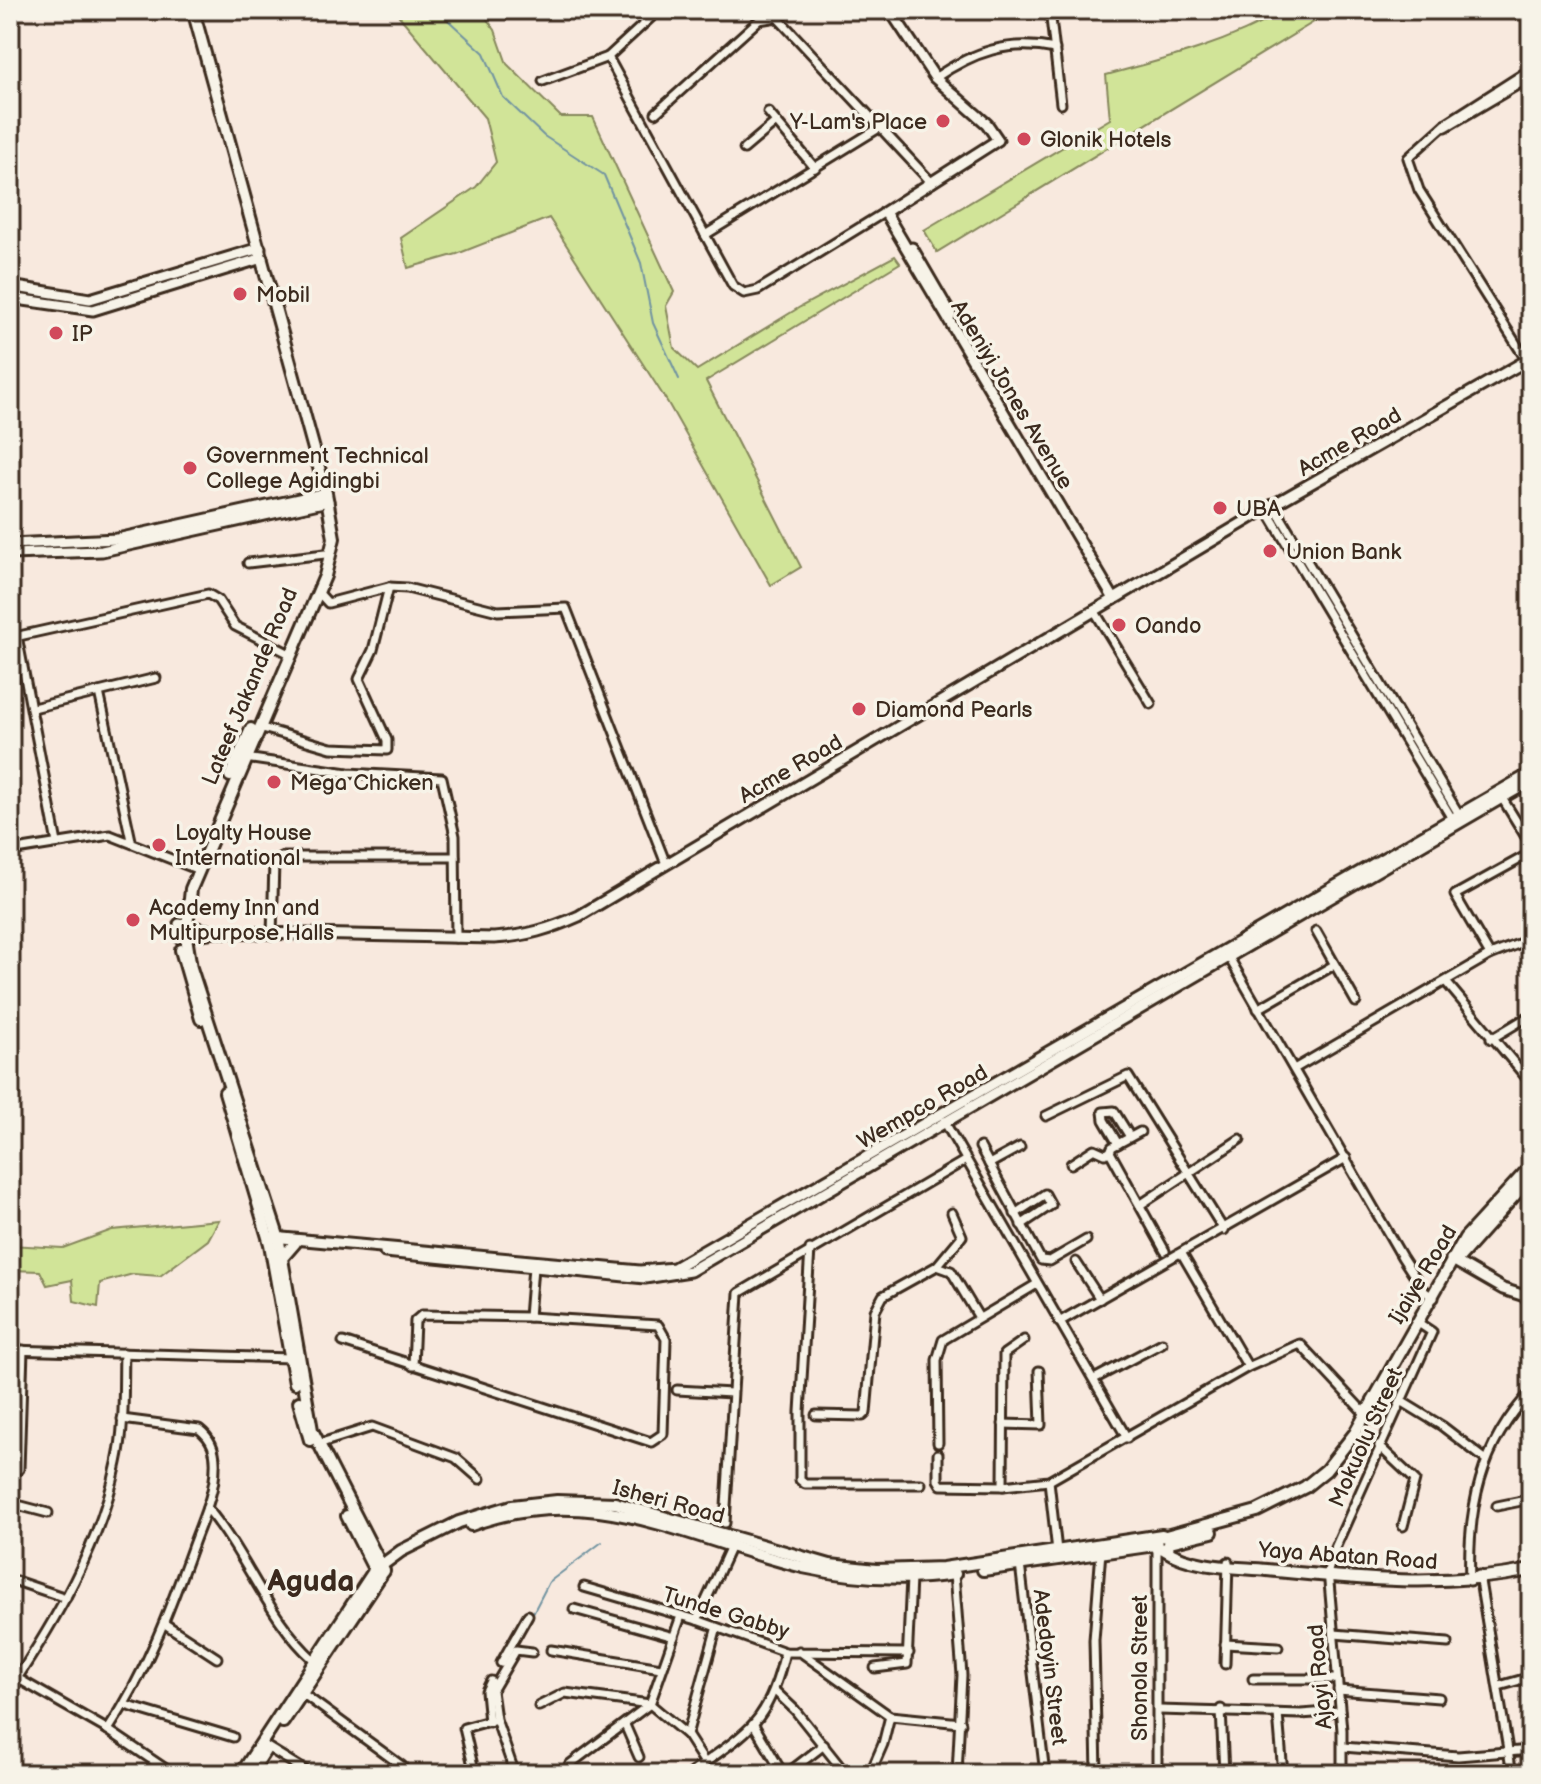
<svg xmlns="http://www.w3.org/2000/svg" width="1541" height="1784" viewBox="0 0 1541 1784" font-family="'Balsamiq Sans',sans-serif">
<style>
.green{fill:#d1e498;stroke:#86875b;stroke-width:2}
.lines{fill:none;stroke-linecap:round;stroke-linejoin:round}
.stream{stroke:#7294a1;stroke-width:2}
.minor-casing{stroke:#3b2a1e;stroke-width:13}
.tertiary-casing{stroke:#3b2a1e;stroke-width:15}
.secondary-casing{stroke:#3b2a1e;stroke-width:16}
.minor{stroke:#f7f3e8;stroke-width:7}
.tertiary{stroke:#f7f3e8;stroke-width:9}
.secondary{stroke:#f7f3e8;stroke-width:10}
.poi-dot{fill:#d1495b;stroke:#f7f3e8;stroke-width:3}
.labels{text-anchor:middle;stroke-width:7;stroke-linejoin:round;paint-order:stroke}
.poi-label{font-size:22px;fill:#3b2a1e;stroke:#f7f3e8;text-anchor:start}
.street-label{font-size:22px;fill:#3b2a1e;stroke:#f7f3e8}
.district-label{font-size:30px;font-weight:bold;fill:#3b2a1e;stroke:#f7f3e8}
</style>
<rect width="100%" height="100%" fill="#f8e9de"/>
<filter id="ink" filterUnits="userSpaceOnUse"><feTurbulence type="fractalNoise" baseFrequency=".0125" numOctaves="2"/><feDisplacementMap in="SourceGraphic" scale="16" xChannelSelector="R" yChannelSelector="G"/><feConvolveMatrix kernelMatrix="1 2 1 2 8 2 1 2 1" color-interpolation-filters="sRGB"/></filter>
<g filter="url(#ink)">
<!-- green -->
<g class="green">
<polygon points="394,10 480,10 495,30 507,64 561,117 593,117 674,292 666,306 674,348 697,370 800,307 895,256 900,263 706,381 801,567 771,585 668,403 549,218 457,254 408,268 401,238 476,187 496,162 485,118"/>
<path d="M1285,10h32l5,7 -385,235 -13,-22 186,-111 -4,-44c61,-16 124,-32 179,-65z"/>
<polygon points="219,1220 208,1240 160,1276 133,1274 100,1283 98,1307 74,1301 72,1280 47,1285 40,1271 10,1270 10,1245 63,1248 112,1230"/>
</g>
<g class="lines">
<!-- stream -->
<g class="stream">
<polyline points="437,10 484,53 503,97 544,136 604,175 641,263 653,323 679,379"/>
<polyline points="516,1646 549,1582 602,1542"/>
<polyline points="494,1679 501,1667"/>
<polyline points="494,1724 510,1774"/>
</g>
<!-- minor casing -->
<g class="minor-casing">
<g id="minor">
<polyline points="1050,10 1061,104"/>
<polyline points="608,57 733,286 744,293 758,290 885,212"/>
<path d="M935,78c38,-26 74,-39 120,-29"/>
<polyline points="543,81 608,57 659,10"/>
<polyline points="768,112 815,168"/>
<polyline points="656,113 759,20 777,17 932,183"/>
<polyline points="1446,127 1531,77"/>
<polyline points="744,149 776,122"/>
<polyline points="705,235 879,128"/>
<polyline points="1527,361 1419,190 1408,158 1448,122 1531,69"/>
<polyline points="1273,504 1460,816"/>
<polyline points="1266,509 1454,822"/>
<polyline points="248,563 325,554"/>
<polyline points="318,592 328,603 389,587 407,588 498,611 566,608 666,864"/>
<polyline points="1094,610 1151,704"/>
<polyline points="17,636 57,843"/>
<polyline points="10,638 208,594 218,600 235,626 286,652"/>
<polyline points="99,692 131,840"/>
<polyline points="33,708 156,678"/>
<polyline points="259,727 331,748 387,750 387,740 359,679 373,650 389,587"/>
<polyline points="245,758 348,773 442,778 455,836 456,938"/>
<polyline points="1502,798 1531,845"/>
<polyline points="10,851 110,835 199,870"/>
<polyline points="1316,931 1356,1002"/>
<polyline points="272,935 274,862 281,857 455,857"/>
<polyline points="1227,954 1402,1257 1424,1291 1434,1298"/>
<polyline points="1490,955 1455,895 1531,853"/>
<polyline points="1446,982 1531,1083"/>
<polyline points="1258,1009 1334,965"/>
<polyline points="1491,1039 1531,1015"/>
<polyline points="1294,1069 1490,955 1531,939"/>
<polyline points="1046,1116 1128,1076 1224,1230"/>
<polyline points="944,1121 1127,1438"/>
<polyline points="1140,1132 1112,1147 1110,1152 1165,1251"/>
<polyline points="1118,1144 1104,1120 1103,1112 1114,1111 1130,1137"/>
<polyline points="980,1147 1041,1260 1050,1261 1086,1240"/>
<polyline points="989,1164 1020,1147"/>
<polyline points="1071,1164 1094,1149 1105,1154 1110,1152"/>
<polyline points="1140,1205 1240,1139"/>
<polyline points="1015,1214 1045,1194 1051,1205 1021,1225"/>
<polyline points="810,1249 800,1412 800,1480 805,1484 921,1484"/>
<polyline points="1182,1254 1248,1367"/>
<polyline points="1076,1262 1100,1299"/>
<polyline points="937,1266 962,1236 952,1213"/>
<polyline points="529,1317 533,1267"/>
<polyline points="1059,1322 1346,1158"/>
<polyline points="343,1342 651,1442 663,1434 666,1339 658,1325 529,1317 422,1315 415,1321 413,1366"/>
<polyline points="10,1350 292,1358"/>
<polyline points="1094,1379 1162,1343"/>
<polyline points="677,1390 732,1393"/>
<polyline points="1401,1401 1442,1426 1485,1459"/>
<polyline points="816,1415 863,1416 866,1413 875,1311 883,1296 937,1266 951,1271 978,1316"/>
<polyline points="1003,1424 1041,1425 1039,1371"/>
<polyline points="938,1443 937,1360 943,1340 1037,1284"/>
<polyline points="318,1444 372,1427 456,1458 480,1479"/>
<polyline points="1379,1446 1415,1480 1403,1526"/>
<polyline points="938,1454 938,1480 941,1485 1003,1486 1049,1481 1248,1367 1300,1344 1370,1419"/>
<polyline points="19,1469 23,1350"/>
<polyline points="1049,1481 1057,1551"/>
<polyline points="1003,1486 1004,1354 1024,1340"/>
<polyline points="10,1503 48,1513"/>
<polyline points="1497,1506 1531,1499"/>
<path d="M207,1508c40,47 61,111 107,152"/>
<polyline points="725,1523 739,1293 966,1160"/>
<polyline points="1157,1548 1157,1774"/>
<polyline points="1020,1564 1045,1774"/>
<polyline points="954,1574 962,1675 957,1774"/>
<polyline points="1479,1575 1512,1774"/>
<polyline points="10,1579 66,1598"/>
<path d="M1470,1581c-3,-71 10,-136 61,-189"/>
<polyline points="584,1587 697,1620 785,1652 909,1653"/>
<polyline points="574,1609 674,1637"/>
<polyline points="697,1620 731,1546"/>
<polyline points="165,1624 217,1658"/>
<polyline points="1334,1634 1448,1643"/>
<polyline points="1225,1644 1278,1647"/>
<polyline points="551,1650 661,1668"/>
<polyline points="799,1651 890,1716 961,1723"/>
<polyline points="501,1663 528,1615"/>
<polyline points="1225,1664 1228,1562"/>
<polyline points="875,1668 907,1664 911,1578"/>
<polyline points="17,1678 108,1730 173,1774"/>
<polyline points="1253,1679 1337,1679"/>
<polyline points="1499,1686 1531,1677"/>
<path d="M10,1689c46,-69 90,-144 107,-226 8,-36 6,-74 7,-110"/>
<polyline points="1338,1690 1439,1698"/>
<polyline points="775,1691 795,1710 846,1774"/>
<polyline points="302,1693 402,1766"/>
<polyline points="125,1705 233,1737"/>
<polyline points="539,1706 565,1693 650,1704 687,1735 705,1763"/>
<polyline points="1221,1709 1224,1774"/>
<polyline points="1159,1710 1301,1714 1340,1711"/>
<polyline points="1278,1714 1283,1774"/>
<polyline points="489,1722 486,1691 491,1681"/>
<polyline points="625,1725 639,1757"/>
<polyline points="754,1725 783,1774"/>
<path d="M108,1730c38,-57 62,-121 85,-185 9,-25 22,-52 22,-78 1,-16 -3,-28 -16,-38l-77,-10"/>
<polyline points="687,1735 716,1630"/>
<polyline points="267,1747 311,1774"/>
<polyline points="1343,1747 1458,1756 1531,1750"/>
<polyline points="569,1765 650,1704 681,1616"/>
<polyline points="10,1768 20,1774"/>
<polyline points="957,1771 986,1774"/>
<polyline points="475,1774 464,1728 493,1720"/>
<polyline points="515,1774 496,1719 492,1691 516,1650 532,1652"/>
<path d="M690,1774c58,-44 78,-48 95,-122"/>
<polyline points="777,1774 789,1772 824,1745"/>
<polyline points="870,1774 883,1744 890,1716"/>
<polyline points="1097,1774 1094,1640 1101,1551"/>
<polyline points="1342,1774 1342,1730 1328,1571 1335,1548 1432,1332 1420,1324"/>
</g>
</g>
<!-- tertiary casing -->
<g class="tertiary-casing">
<g id="tertiary">
<polyline points="890,10 935,78 987,124 998,140 885,212 1114,599"/>
<polyline points="912,248 951,315"/>
<polyline points="10,286 90,299 260,248"/>
<polyline points="10,298 93,310 262,258"/>
<polyline points="10,544 117,539 326,493"/>
<polyline points="10,554 102,551 328,501"/>
<polyline points="179,924 212,931"/>
<path d="M179,937l36,-5 279,6c32,-2 56,-9 85,-22l687,-407 265,-151"/>
<polyline points="272,1237 640,1271 674,1268 1531,773"/>
<polyline points="385,1252 645,1278 690,1271 1531,781"/>
<polyline points="1451,1259 1503,1289 1531,1298"/>
</g>
</g>
<!-- secondary casing -->
<g class="secondary-casing">
<g id="secondary">
<polyline points="193,10 326,493 334,538 325,576 191,889 186,937 191,968 278,1236 312,1430 384,1571"/>
<polyline points="230,776 251,729"/>
<polyline points="181,950 201,1019"/>
<polyline points="225,1092 270,1244 295,1383"/>
<polyline points="282,1258 295,1243"/>
<polyline points="1458,1259 1531,1177"/>
<polyline points="299,1402 310,1440"/>
<polyline points="347,1516 378,1577"/>
<path d="M471,1525c121,-45 217,14 332,42 50,11 102,14 152,7"/>
<polyline points="1166,1536 1257,1511 1305,1487 1326,1470 1355,1433 1465,1238 1531,1166"/>
<polyline points="1170,1542 1212,1532"/>
<path d="M1165,1550c28,18 70,17 102,20 90,9 175,18 264,0"/>
<polyline points="983,1570 1155,1545"/>
<polyline points="283,1722 383,1572"/>
<polyline points="241,1774 374,1571 401,1551 459,1522 512,1506 557,1501 615,1503 830,1565 876,1570 943,1568 1162,1535 1170,1539 1168,1549 1157,1548 1158,1536"/>
<polyline points="250,1774 266,1749"/>
</g>
</g>
<!-- minor -->
<use href="#minor" class="minor"/>
<!-- tertiary -->
<use href="#tertiary" class="tertiary"/>
<!-- secondary -->
<use href="#secondary" class="secondary"/>
</g>
</g>
<!-- markers -->
<g class="poi-dot">
<circle cx="943" cy="121" r="8"/>
<circle cx="1024" cy="139" r="8"/>
<circle cx="240" cy="294" r="8"/>
<circle cx="56" cy="333" r="8"/>
<circle cx="190" cy="468" r="8"/>
<circle cx="1220" cy="508" r="8"/>
<circle cx="1270" cy="551" r="8"/>
<circle cx="1119" cy="625" r="8"/>
<circle cx="859" cy="709" r="8"/>
<circle cx="274" cy="782" r="8"/>
<circle cx="159" cy="845" r="8"/>
<circle cx="133" cy="920" r="8"/>
</g>
<g class="labels">
<!-- poi labels -->
<g class="poi-label">
<text x="927" y="129" text-anchor="end">Y-Lam's Place</text>
<text x="1040" y="147">Glonik Hotels</text>
<text x="256" y="302">Mobil</text>
<text x="72" y="341">IP</text>
<text x="206" y="463">Government Technical<tspan x="206" dy="25">College Agidingbi</tspan></text>
<text x="1236" y="516">UBA</text>
<text x="1286" y="559">Union Bank</text>
<text x="1135" y="633">Oando</text>
<text x="875" y="717">Diamond Pearls</text>
<text x="290" y="790">Mega Chicken</text>
<text x="175" y="840">Loyalty House<tspan x="175" dy="25">International</tspan></text>
<text x="149" y="915">Academy Inn and<tspan x="149" dy="25">Multipurpose Halls</tspan></text>
</g>
<!-- street labels -->
<g class="street-label">
<text transform="translate(1013 394) rotate(59)" y="8">Adeniyi Jones Avenue</text>
<text transform="translate(1349 441) rotate(-30)" y="8">Acme Road</text>
<text transform="translate(249 686) rotate(-67)" y="8">Lateef Jakande Road</text>
<text transform="translate(790 768) rotate(-30)" y="8">Acme Road</text>
<text transform="translate(922 1106) rotate(-30)" y="8">Wempco Road</text>
<text transform="translate(1422 1274) rotate(-59)" y="8">Ijaiye Road</text>
<text transform="translate(1365 1437) rotate(-66)" y="8">Mokuolu Street</text>
<text transform="translate(669 1501) rotate(15)" y="8">Isheri Road</text>
<text transform="translate(1348 1555) rotate(4)" y="8">Yaya Abatan Road</text>
<text transform="translate(726 1612) rotate(17)" y="8">Tunde Gabby</text>
<text transform="translate(1051 1667) rotate(83)" y="8">Adedoyin Street</text>
<text transform="translate(1139 1668) rotate(-90)" y="8">Shonola Street</text>
<text transform="translate(1319 1677) rotate(-95)" y="8">Ajayi Road</text>
</g>
<!-- district labels -->
<g class="district-label">
<text x="311" y="1591">Aguda</text>
</g>
</g>
<!-- margin -->
<rect width="1541" height="1784" fill="none" stroke="#f7f3e8" stroke-width="40"/>
<rect x="20" y="20" width="1501" height="1744" fill="none" stroke="#3b2a1e" stroke-width="3" filter="url(#ink)"/>
</svg>
